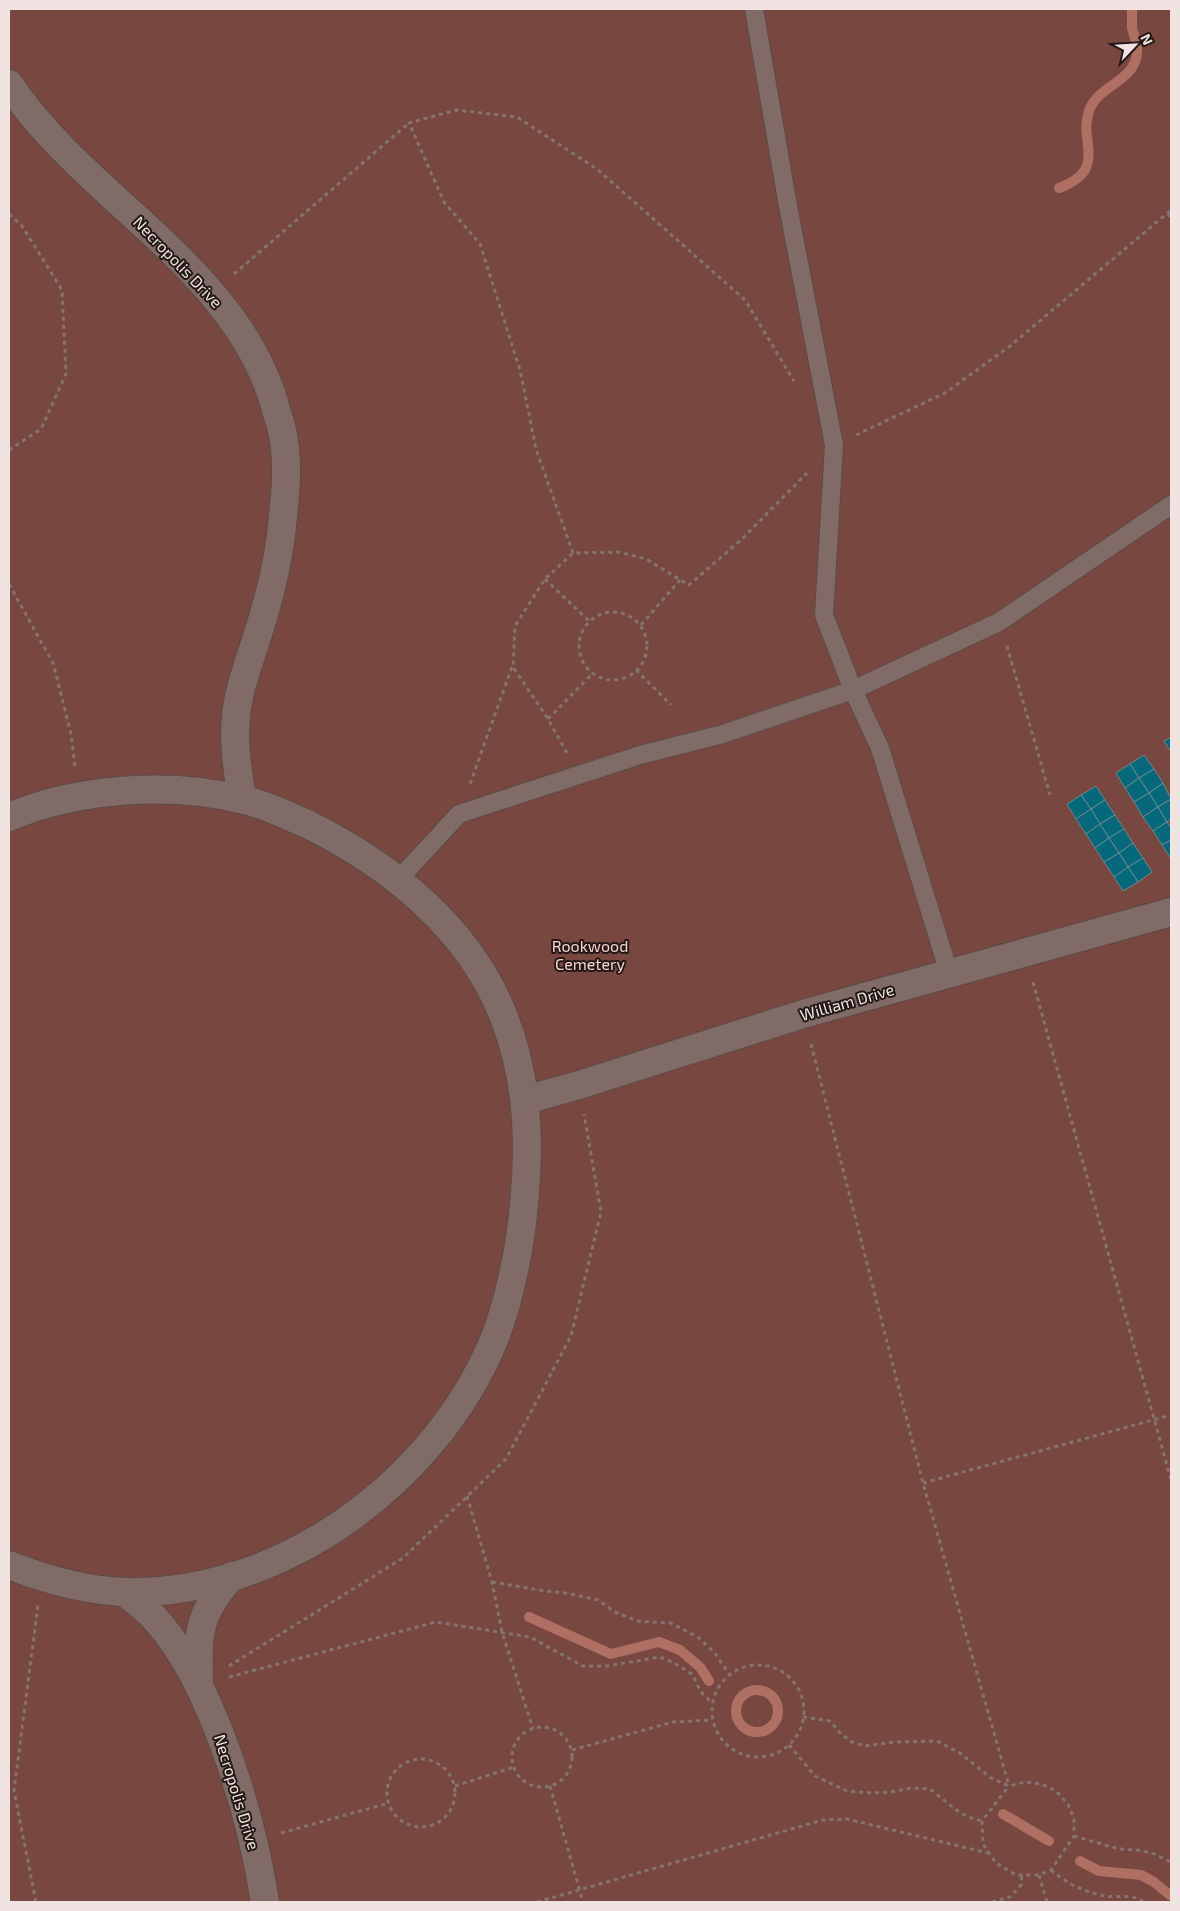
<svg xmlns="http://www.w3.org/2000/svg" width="1180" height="1911" viewBox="0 0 1180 1911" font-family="'Exo 2',sans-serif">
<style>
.green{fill:#78473f}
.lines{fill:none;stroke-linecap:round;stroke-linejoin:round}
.stream{stroke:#af6f63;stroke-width:10}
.building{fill:#04697b;stroke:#6f888e}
.service-casing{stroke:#5c4b49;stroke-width:20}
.minor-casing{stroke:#5c4b49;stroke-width:30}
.path{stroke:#857370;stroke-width:3;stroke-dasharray:4 4;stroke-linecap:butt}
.service{stroke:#816b66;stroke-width:18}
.minor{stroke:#816b66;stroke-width:28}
.labels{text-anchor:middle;stroke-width:4;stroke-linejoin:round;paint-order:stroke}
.street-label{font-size:16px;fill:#f1e3e1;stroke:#221917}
.park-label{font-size:16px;fill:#fbd3cc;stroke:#221917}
</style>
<rect width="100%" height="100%" fill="#422e2b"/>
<!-- green -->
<rect class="green" x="9" y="9" width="1162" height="1893"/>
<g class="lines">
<!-- stream -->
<g class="stream">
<path d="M1059,188c50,-19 19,-46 30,-77 9,-26 44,-28 48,-57 1,-9 -3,-18 -5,-26 0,-6 0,-13 0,-19"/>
<polyline points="529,1617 611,1654 659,1642 680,1650 700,1667 709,1681"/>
<circle cx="757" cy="1711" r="21"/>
<polyline points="1003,1814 1049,1841"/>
<polyline points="1080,1861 1099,1871 1141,1875 1154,1882 1171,1896"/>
</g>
</g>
<!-- building -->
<g class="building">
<polygon points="1171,737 1171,752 1164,741"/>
<polygon points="1144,755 1154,769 1139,778 1130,764"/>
<polygon points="1130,764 1139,778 1125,788 1116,773"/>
<polygon points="1154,769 1163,783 1149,793 1139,778"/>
<polygon points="1139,778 1149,793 1134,802 1125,788"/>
<polygon points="1163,783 1171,799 1158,807 1149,793"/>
<polygon points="1096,786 1105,800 1091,809 1081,795"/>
<polygon points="1149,793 1158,807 1143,817 1134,802"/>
<polygon points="1081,795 1091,809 1076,819 1067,804"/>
<polygon points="1171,799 1171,819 1167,822 1158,807"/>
<polygon points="1105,800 1115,815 1100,824 1091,809"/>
<polygon points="1158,807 1167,822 1153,831 1143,817"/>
<polygon points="1091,809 1100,824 1086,834 1076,819"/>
<polygon points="1115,815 1124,829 1109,838 1100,824"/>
<polygon points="1167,822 1171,828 1171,840 1162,845 1153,831"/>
<polygon points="1100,824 1109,838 1095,848 1086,834"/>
<polygon points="1124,829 1133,843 1119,853 1109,838"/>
<polygon points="1109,838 1119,853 1104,862 1095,848"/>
<polygon points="1171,840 1171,859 1162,845"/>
<polygon points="1133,843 1143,858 1128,867 1119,853"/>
<polygon points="1119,853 1128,867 1114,877 1104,862"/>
<polygon points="1143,858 1152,872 1138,882 1128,867"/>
<polygon points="1128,867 1138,882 1123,891 1114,877"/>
</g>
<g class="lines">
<!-- service casing -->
<g class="service-casing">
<g id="service">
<polyline points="398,880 459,814 640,755 723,734 853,690 824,615 834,445 788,206 754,9"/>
<polyline points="949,973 880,748 853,690 999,622 1171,505"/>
</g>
</g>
<!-- minor casing -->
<g class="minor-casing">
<g id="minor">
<path d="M9,84c78,117 232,186 268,329 3,9 6,19 7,28 4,25 2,50 -1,75 -3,41 -13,81 -26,121 -8,26 -19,53 -21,80 -3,27 2,55 6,82"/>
<path d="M9,817c68,-29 159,-35 231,-18 24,5 49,17 71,27 82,41 161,105 194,194 21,55 25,114 20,172 -3,46 -14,105 -31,148 -59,142 -212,255 -367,252 -42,-1 -80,-12 -118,-27"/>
<polyline points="525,1100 579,1085 803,1014 1171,912"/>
<path d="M124,1592c12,9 24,18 34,30 28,32 46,72 62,112 21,55 36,110 45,168"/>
<path d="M199,1683c-1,-49 -2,-69 33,-107"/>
</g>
</g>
<!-- path -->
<g class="path">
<polyline points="9,214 22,226 62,290 66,374 41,429 9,450"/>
<polyline points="1168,214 1171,218"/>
<polyline points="234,274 409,123"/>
<polyline points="856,435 945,393 1010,346 1171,210"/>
<polyline points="573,553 536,449 520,370 480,244 444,202 409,123 456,110 517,117 597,169 745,300 794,381"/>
<polyline points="545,579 589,621"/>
<polyline points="9,584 53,663 71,734 75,767"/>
<circle cx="613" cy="646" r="34"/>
<polyline points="641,625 680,580"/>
<polyline points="1007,646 1050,795"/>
<polyline points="636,670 671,705"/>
<polyline points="548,719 593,673"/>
<polyline points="567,753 548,719 513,667 515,626 545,579 573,553 619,552 646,559 689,585 742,539 807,473"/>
<polyline points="470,784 512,667"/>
<polyline points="1033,982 1171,1480"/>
<polyline points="811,1044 923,1483 1009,1786"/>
<polyline points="923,1483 1171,1415"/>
<polyline points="467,1496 492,1582 502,1632 533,1729"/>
<polyline points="492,1582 545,1591 566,1593 598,1600 615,1612 637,1621 671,1623 699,1638 714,1652 729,1674"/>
<circle cx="758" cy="1711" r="46"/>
<polyline points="229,1666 403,1558 506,1459 571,1336 601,1212 584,1114"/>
<polyline points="229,1677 436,1622 530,1637 583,1666 607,1666 660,1657 676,1664 692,1674 701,1692 712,1703"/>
<polyline points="803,1717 830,1721 841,1734 852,1742 864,1746 896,1742 937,1741 960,1753 991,1778 1009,1786 1025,1782 1041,1784 1056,1791 1068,1804 1074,1819 1074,1836 1051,1870 1039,1875 1016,1875 996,1863 983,1844 982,1821 1009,1786"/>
<circle cx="542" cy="1757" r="30"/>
<polyline points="789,1745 815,1776 847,1791 872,1793 891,1792 911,1788 930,1789 959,1812 968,1817 982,1821"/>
<polyline points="572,1750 673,1722 712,1720"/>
<circle cx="421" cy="1793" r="34"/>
<polyline points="455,1786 514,1767"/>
<polyline points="550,1786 583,1902"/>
<polyline points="281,1833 389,1803"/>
<polyline points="1074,1836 1119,1849 1137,1850 1152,1853 1171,1862"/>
<path d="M1051,1870c15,13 33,22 54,26 12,2 27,-3 38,6"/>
<polyline points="1039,1875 1047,1902"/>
<polyline points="36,1902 14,1791 38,1605"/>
<polyline points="537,1902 823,1820 847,1819 988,1853"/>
<polyline points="992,1902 1010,1897 1021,1885 1022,1875"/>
</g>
<!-- service -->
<use href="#service" class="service"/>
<!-- minor -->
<use href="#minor" class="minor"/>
</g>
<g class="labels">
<!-- street labels -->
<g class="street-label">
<text transform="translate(178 262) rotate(46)" y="6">Necropolis Drive</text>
<text transform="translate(847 1002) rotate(-16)" y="6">William Drive</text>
<text transform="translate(237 1792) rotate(73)" y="6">Necropolis Drive</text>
</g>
<!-- park labels -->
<g class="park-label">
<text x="590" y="952">Rookwood<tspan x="590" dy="18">Cemetery</tspan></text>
</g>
</g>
<!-- border -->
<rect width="1180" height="1911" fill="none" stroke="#f1e3e1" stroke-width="20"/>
<!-- north arrow -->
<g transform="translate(1135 45) rotate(65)" stroke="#221917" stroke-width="4" paint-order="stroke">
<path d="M0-4L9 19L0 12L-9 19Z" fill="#f1e3e1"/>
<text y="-8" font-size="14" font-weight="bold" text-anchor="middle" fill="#f1e3e1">N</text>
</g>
</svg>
